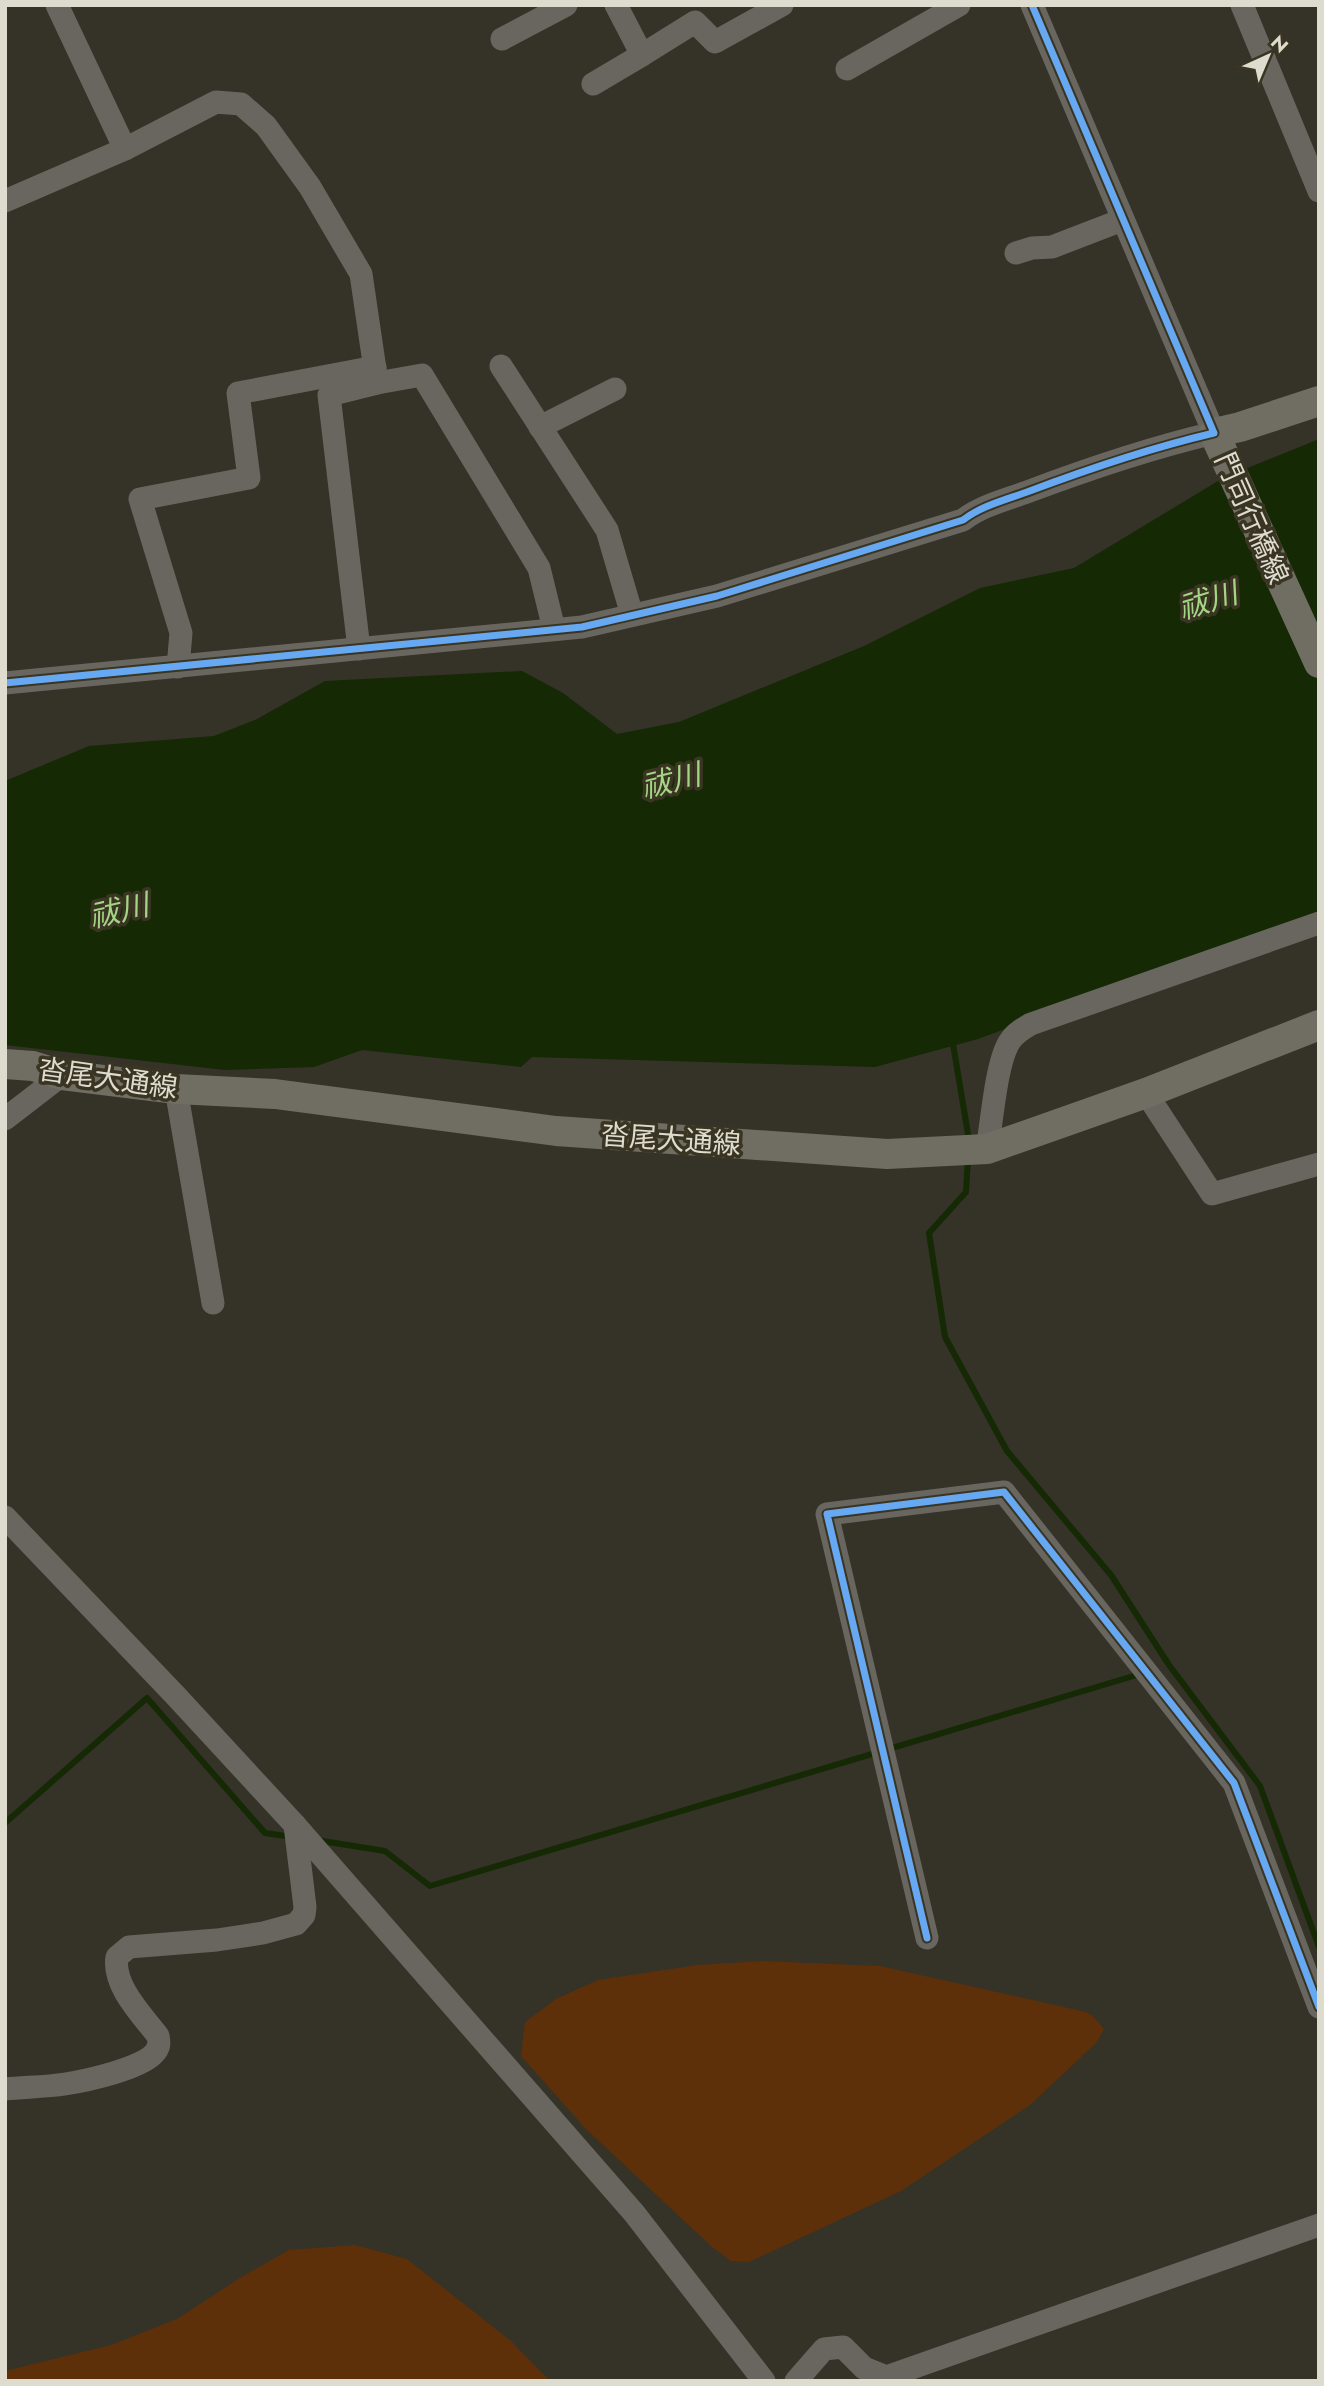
<svg xmlns="http://www.w3.org/2000/svg" width="1324" height="2386" viewBox="0 0 1324 2386" font-family="Jost,'Noto Sans JP',sans-serif">
<style>
.green{fill:#5d300a}
.water{fill:#142904}
.lines{fill:none;stroke-linecap:round;stroke-linejoin:round}
.stream{stroke:#142904;stroke-width:6}
.minor{stroke:#68665e;stroke-width:23}
.major{stroke:#706e63;stroke-width:30}
.cycleway-casing{stroke:#3a3523;stroke-width:11}
.cycleway{stroke:#66a8f1;stroke-width:7}
.labels{text-anchor:middle;stroke-width:7;stroke-linejoin:round;paint-order:stroke}
.street-label{font-size:28px;fill:#dedbcf;stroke:#3a3523}
.water-label{font-size:30px;font-style:italic;fill:#a4d584;stroke:#3a3523}
</style>
<rect width="100%" height="100%" fill="#353228"/>
<!-- green -->
<g class="green">
<polygon points="762,1961 880,1966 1086,2012 1093,2016 1104,2029 1097,2042 1030,2105 901,2191 749,2262 731,2261 712,2247 586,2129 521,2056 525,2022 556,1999 598,1980 697,1965"/>
<polygon points="355,2245 407,2259 511,2341 550,2381 5,2381 5,2371 111,2345 177,2319 240,2278 289,2250"/>
</g>
<!-- water -->
<polygon class="water" points="1319,439 1319,913 978,1039 875,1067 532,1057 521,1067 362,1050 314,1067 225,1070 5,1045 5,781 89,746 214,736 257,719 325,681 522,671 563,693 617,734 679,722 864,646 980,588 1074,568 1223,478"/>
<g class="lines">
<!-- stream -->
<g class="stream">
<polyline points="949,1044 953,1044 969,1140"/>
<polyline points="968,1158 966,1192 929,1233 945,1337 1007,1451 1111,1575 1169,1665 1260,1786 1319,1947"/>
<polyline points="5,1823 147,1698 265,1833 292,1837"/>
<polyline points="316,1840 385,1851 430,1886 1140,1674"/>
</g>
<!-- minor -->
<g class="minor">
<polyline points="57,5 125,149"/>
<polyline points="616,5 642,55 695,22 715,42 782,5"/>
<polyline points="1242,5 1319,191"/>
<polyline points="502,39 566,5"/>
<polyline points="847,69 959,5"/>
<polyline points="593,84 642,55"/>
<polyline points="5,201 125,149 216,102 241,104 266,126 310,187 361,274 377,383 329,395 359,649"/>
<polyline points="1016,253 1032,248 1052,247 1122,220"/>
<polyline points="501,366 607,530 632,615"/>
<polyline points="377,383 422,375 539,568 554,629"/>
<polyline points="540,427 615,389"/>
<polyline points="178,667 181,633 140,499 249,478 238,393 375,367"/>
<path d="M5,683l577,-56 135,-31 246,-76c18,-14 42,-20 64,-28 61,-23 123,-44 187,-59l-182,-428"/>
<polyline points="176,1089 213,1303"/>
<polyline points="1146,1093 1212,1194 1319,1164"/>
<polyline points="5,1119 62,1075"/>
<path d="M987,1149c5,-26 9,-88 23,-108 5,-8 14,-13 21,-17l288,-101"/>
<polyline points="5,1517 175,1695 295,1825 634,2213 764,2381"/>
<polyline points="927,1938 827,1514 1004,1492 1234,1783 1319,2007"/>
<path d="M5,2089c20,-2 41,-2 60,-5 20,-3 81,-16 91,-33 4,-5 3,-10 2,-15 -16,-21 -46,-51 -41,-79l12,-10 88,-7 46,-7 33,-9 8,-9 1,-8 -10,-82"/>
<polyline points="796,2381 824,2349 843,2347 864,2368 886,2377 1319,2225"/>
</g>
<!-- major -->
<g class="major">
<polyline points="1319,401 1240,427 1214,433 1319,663"/>
<polyline points="5,1064 33,1066 62,1075 176,1089 275,1094 556,1131 887,1154 987,1149 1146,1093 1319,1025"/>
</g>
<!-- cycleway casing -->
<g class="cycleway-casing">
<g id="cycleway">
<path d="M5,683l577,-56 135,-31 246,-76c18,-14 42,-20 64,-28 61,-23 123,-44 187,-59l-182,-428"/>
<polyline points="927,1938 827,1514 1004,1492 1234,1783 1319,2007"/>
</g>
</g>
<!-- cycleway -->
<use href="#cycleway" class="cycleway"/>
</g>
<g class="labels">
<!-- street labels -->
<g class="street-label">
<text transform="translate(1252 518) rotate(66)" y="10">門司行橋線</text>
<text transform="translate(108 1078) rotate(8)" y="10">沓尾大通線</text>
<text transform="translate(671 1139) rotate(4)" y="10">沓尾大通線</text>
</g>
<!-- water labels -->
<g class="water-label">
<text transform="translate(1208 601) rotate(-17)" y="10">祓川</text>
<text transform="translate(671 781) rotate(-14)" y="10">祓川</text>
<text transform="translate(119 911) rotate(-13)" y="10">祓川</text>
</g>
</g>
<!-- border -->
<rect width="1324" height="2386" fill="none" stroke="#dedbcf" stroke-width="14"/>
<!-- north arrow -->
<g transform="translate(1268 56) rotate(44)" stroke="#3a3523" stroke-width="5" paint-order="stroke">
<path d="M0-5L12 26L0 18L-12 26Z" fill="#dedbcf"/>
<text y="-10" font-size="19" font-weight="bold" text-anchor="middle" fill="#dedbcf">N</text>
</g>
</svg>
